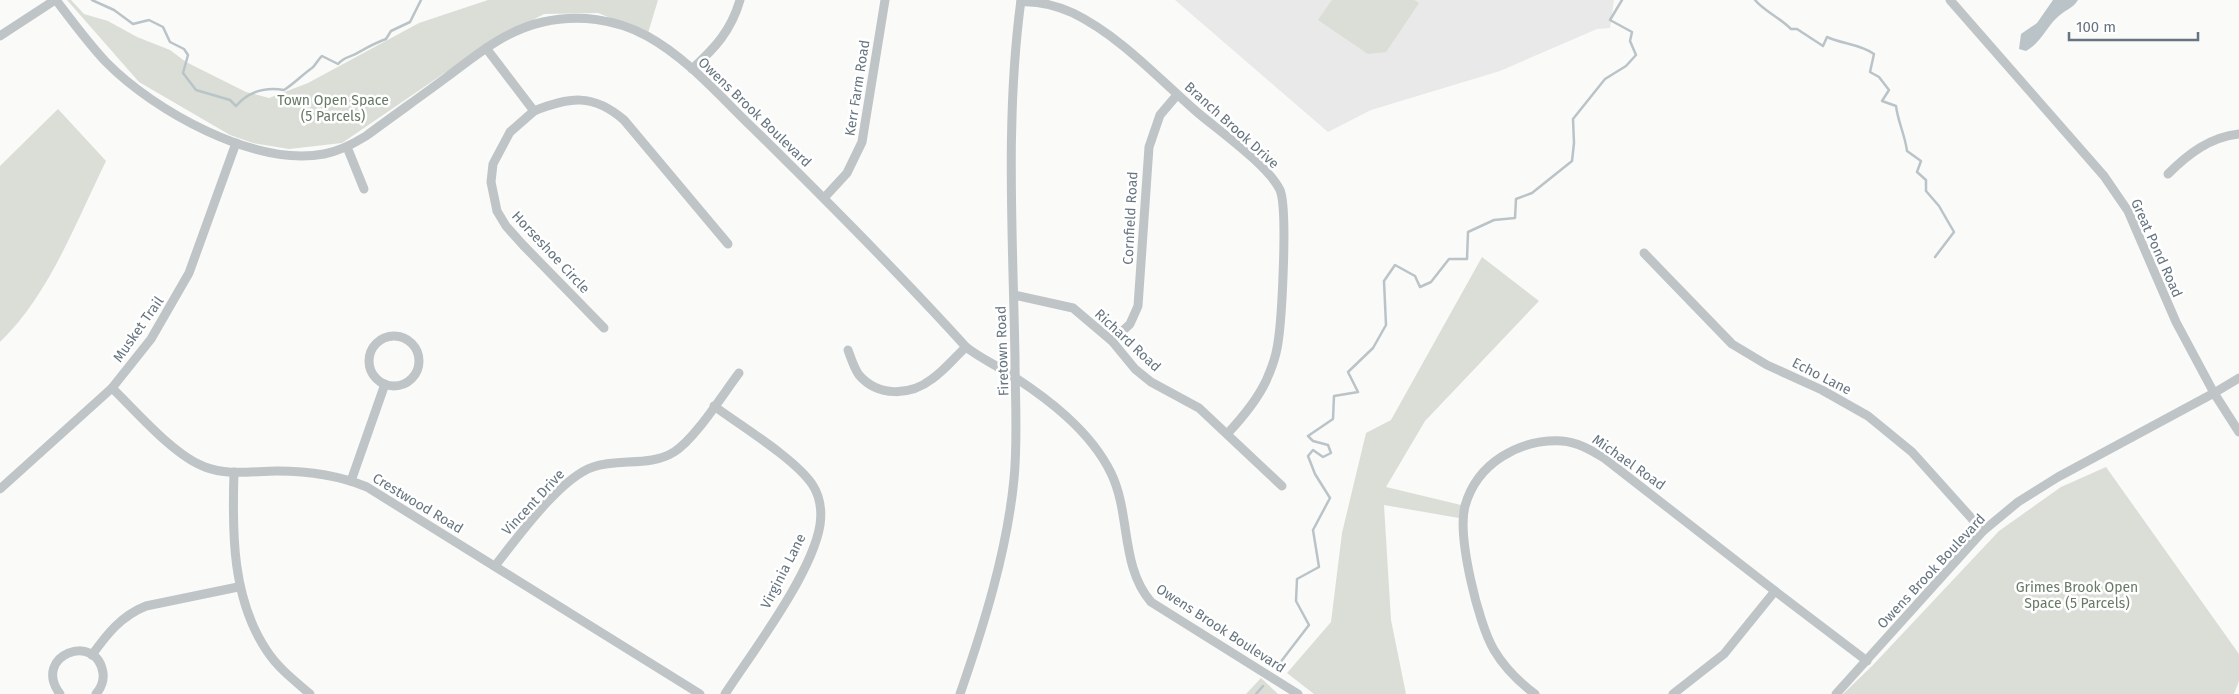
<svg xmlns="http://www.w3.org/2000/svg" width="2239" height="694" viewBox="0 0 2239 694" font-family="'Fira Sans',sans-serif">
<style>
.built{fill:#e8e9e8}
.green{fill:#daded7}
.water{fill:#bac4c8}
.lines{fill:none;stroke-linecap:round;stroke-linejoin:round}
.stream{stroke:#bac4c8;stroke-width:2.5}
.minor{stroke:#bfc4c7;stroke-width:9}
.labels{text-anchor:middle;stroke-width:5;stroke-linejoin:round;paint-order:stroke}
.street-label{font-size:14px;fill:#667580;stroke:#fff}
.park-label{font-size:14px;fill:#687966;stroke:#fff}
</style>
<rect width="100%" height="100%" fill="#fafaf8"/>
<!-- built -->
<polygon class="built" points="1175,0 1614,0 1610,28 1597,29 1500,71 1371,110 1328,132"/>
<!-- green -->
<g class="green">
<polygon points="67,0 71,0 84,14 108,21 137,37 170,50 186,62 246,92 269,98 308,83 419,23 488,0 658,0 648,33 598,13 544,14 487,44 342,143 289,149 253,143 230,135 139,82"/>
<polygon points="1332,0 1414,0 1419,3 1386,52 1368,54 1318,20"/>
<path d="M58,109l48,52c-30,61 -57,134 -106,181v-176z"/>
<polygon points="1482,257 1539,301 1425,421 1386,487 1461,505 1459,518 1384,505 1391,620 1406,694 1314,694 1287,673 1331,622 1342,533 1366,433 1391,420"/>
<polygon points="2106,467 2239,654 2239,681 2234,694 1843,694 1873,665 1999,531 2061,487"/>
<polygon points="1261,678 1278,694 1246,694"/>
</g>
<!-- water -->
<path class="water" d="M2053,0h25c-5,8 -11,9 -18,15 -13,10 -18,27 -34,36l-7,-2 2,-15 16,-11z"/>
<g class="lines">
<!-- stream -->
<g class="stream">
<path d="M92,0l22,10 19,14 16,-4 14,7 7,15 14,7 4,6 -5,18 13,17 34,10 6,6c13,-15 30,-19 48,-16 11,-7 18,-15 28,-22 4,-3 6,-9 10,-12l16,8c8,-9 13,-6 21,-12 9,-5 16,-9 27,-13l5,-8 19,-9 11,-22"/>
<path d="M1755,0c9,11 24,17 36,29h6l26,17 4,-9c15,7 33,7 47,17l-4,18 9,5 10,13 -7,11 14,5c2,16 9,29 11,45l14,10 -4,11 9,8v11l13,15 15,26 -19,25"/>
<polyline points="1276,668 1309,625 1296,601 1297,579 1319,567 1313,530 1330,498 1315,474 1308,456 1313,450 1323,457 1331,453 1328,445 1313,441 1308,436 1333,419 1334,396 1358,392 1348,372 1373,348 1386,325 1384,281 1395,265 1415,276 1420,287 1431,282 1449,259 1467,259 1468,232 1494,220 1515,218 1516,199 1532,193 1572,161 1574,143 1573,119 1605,79 1626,66 1636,55 1630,41 1632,32 1610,20 1622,0"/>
<polyline points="1256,694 1263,686"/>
</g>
<!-- minor -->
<g class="minor">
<path d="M56,0c16,21 32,43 50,62 48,49 149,105 218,92 16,-3 29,-10 42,-18 27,-20 54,-39 81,-59 29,-22 59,-47 96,-55 35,-8 73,-3 104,14 42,23 75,63 110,96 71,70 142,141 209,215 14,11 28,17 42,26 39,25 82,57 103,100 20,41 9,93 40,129l147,92"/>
<polyline points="1950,0 2104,176 2128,211 2176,322 2214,393 2239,432"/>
<path d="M1021,2c17,-1 36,4 52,11 47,23 85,65 124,99 21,18 72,54 83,78 8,19 2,140 -4,163 -2,9 -6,19 -10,28 -9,19 -24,37 -38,52"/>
<polyline points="0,36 55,0"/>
<polyline points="486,48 534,111 510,132 493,164 491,182 497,211 506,226 523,245 604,328"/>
<path d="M692,69c23,-21 39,-38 48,-69"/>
<path d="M534,111c35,-14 59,-18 90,9l104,124"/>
<polyline points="347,147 364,189"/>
<path d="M2168,174c20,-20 42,-37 71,-40"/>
<polyline points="824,198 847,173 862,142 885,0"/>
<polyline points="1644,253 1732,344 1767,365 1822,390 1868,416 1912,452 1983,531"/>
<polyline points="1014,295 1073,308 1112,341 1135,369 1151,382 1199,408 1282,486"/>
<circle cx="394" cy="361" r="25"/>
<polyline points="1112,341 1130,324 1138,306 1149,147 1160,115 1177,95"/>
<path d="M848,350c3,8 6,18 11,25 19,22 51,21 73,4 13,-9 23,-22 34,-32"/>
<path d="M112,388c24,23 62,68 93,79 23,9 48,4 72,4 31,0 61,4 90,16l333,207"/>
<path d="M714,406c27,20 80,52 98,78 8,12 10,27 8,41 -8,49 -67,126 -95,169"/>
<path d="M234,472c-2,61 -2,127 33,179 11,17 28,30 43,43"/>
<polyline points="351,481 385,384"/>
<polyline points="0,489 112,388 151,339 189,273 236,143"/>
<path d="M495,566c22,-28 65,-88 98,-99 26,-9 57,0 81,-15 21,-13 49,-58 65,-79"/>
<polyline points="1775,591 1867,661"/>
<path d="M92,655c15,-21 29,-39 54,-49l92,-19"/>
<path d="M60,694c-29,-39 37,-63 43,-21 1,8 -2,15 -7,21"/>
<path d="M960,694c24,-69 47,-143 54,-215 4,-41 1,-81 1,-121 -2,-120 -10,-239 6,-358"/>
<path d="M1535,694c-16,-12 -31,-27 -41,-44 -16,-27 -37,-114 -29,-144 12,-43 54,-67 97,-65 15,1 29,9 42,17l171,133 -51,63 -51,40"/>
<polyline points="1836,694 1983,531 2018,502 2058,477 2214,393 2239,378"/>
</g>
</g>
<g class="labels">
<!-- street labels -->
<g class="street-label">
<text transform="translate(857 88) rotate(-81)" y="5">Kerr Farm Road</text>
<text transform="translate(755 112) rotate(44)" y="5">Owens Brook Boulevard</text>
<text transform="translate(1232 125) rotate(42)" y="5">Branch Brook Drive</text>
<text transform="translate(1130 218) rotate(-87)" y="5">Cornfield Road</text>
<text transform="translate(2157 248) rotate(66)" y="5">Great Pond Road</text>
<text transform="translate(551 252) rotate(47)" y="5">Horseshoe Circle</text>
<text transform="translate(138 329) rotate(-55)" y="5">Musket Trail</text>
<text transform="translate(1128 340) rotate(43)" y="5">Richard Road</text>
<text transform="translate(1002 351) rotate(-92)" y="5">Firetown Road</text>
<text transform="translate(1822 376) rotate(27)" y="5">Echo Lane</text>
<text transform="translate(1629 462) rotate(35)" y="5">Michael Road</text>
<text transform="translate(533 502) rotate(-47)" y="5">Vincent Drive</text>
<text transform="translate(418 503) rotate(31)" y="5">Crestwood Road</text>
<text transform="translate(783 571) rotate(-63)" y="5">Virginia Lane</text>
<text transform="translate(1931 571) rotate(-47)" y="5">Owens Brook Boulevard</text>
<text transform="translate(1221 628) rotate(33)" y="5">Owens Brook Boulevard</text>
</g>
<!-- park labels -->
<g class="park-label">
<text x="333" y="105">Town Open Space<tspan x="333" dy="16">(5 Parcels)</tspan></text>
<text x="2077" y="592">Grimes Brook Open<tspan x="2077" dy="16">Space (5 Parcels)</tspan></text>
</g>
</g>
<!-- scale -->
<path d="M2069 32v8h129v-8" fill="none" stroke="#667580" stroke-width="2.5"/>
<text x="2076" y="32" font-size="15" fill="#667580" stroke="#ffffff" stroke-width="4" paint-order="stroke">100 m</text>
</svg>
